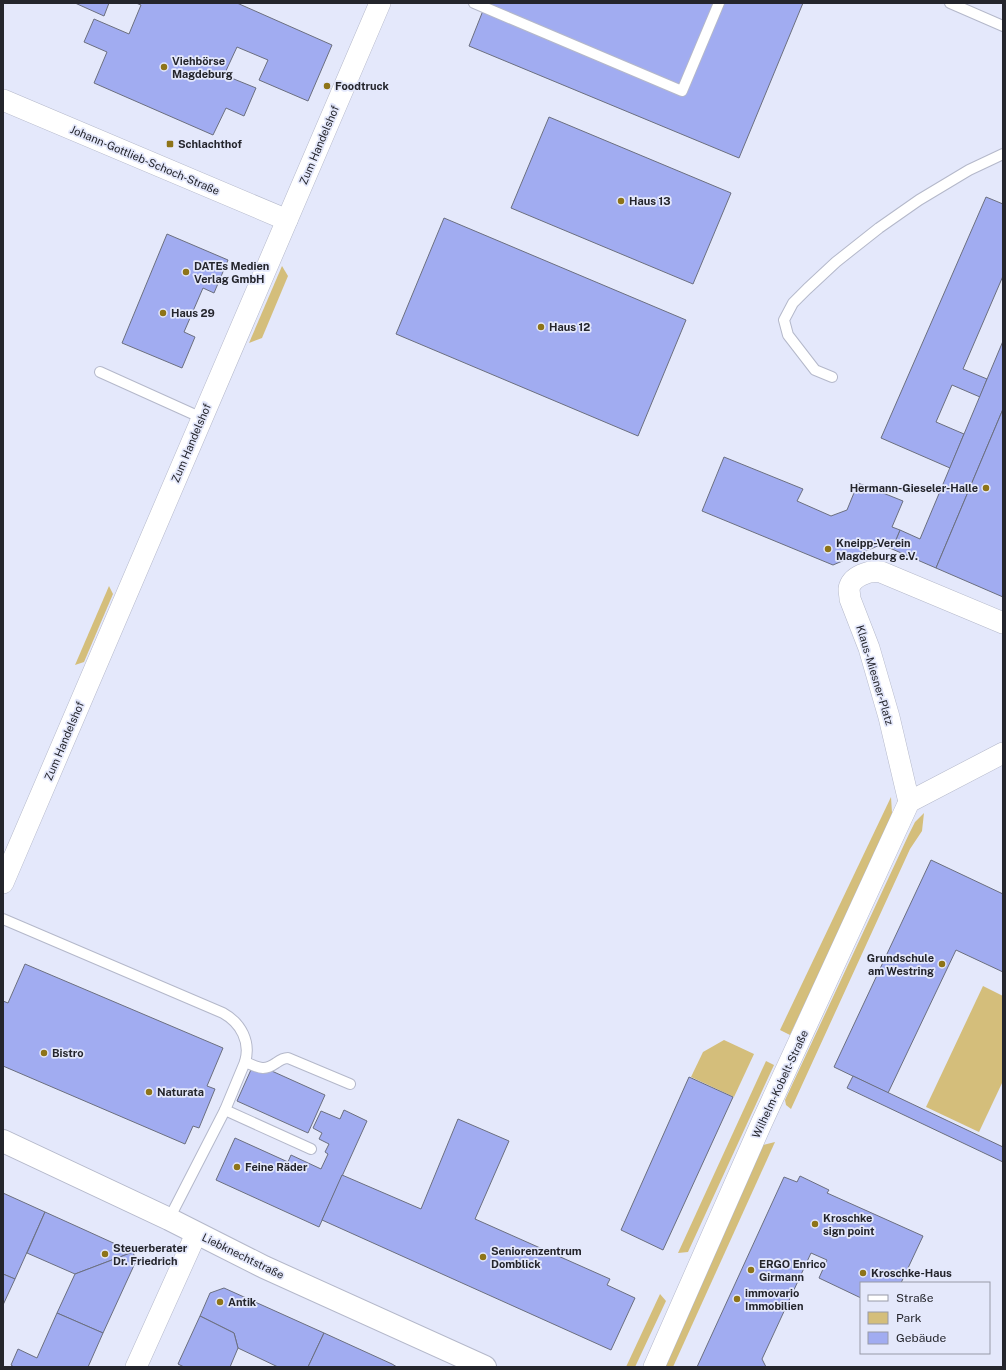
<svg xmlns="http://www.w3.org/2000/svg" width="1006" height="1370" viewBox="0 0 1006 1370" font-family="'Public Sans',sans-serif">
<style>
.green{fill:#d4be7b}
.building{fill:#a1acf1;stroke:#6b6f7f}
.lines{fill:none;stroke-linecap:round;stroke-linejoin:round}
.service-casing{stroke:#b4b8ca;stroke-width:12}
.minor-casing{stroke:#b4b8ca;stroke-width:22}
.secondary-casing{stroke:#b4b8ca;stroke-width:24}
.service{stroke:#fff;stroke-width:10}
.minor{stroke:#fff;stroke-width:21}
.secondary{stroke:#fff;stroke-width:22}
.poi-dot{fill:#8e7418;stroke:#e4e8fb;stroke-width:1.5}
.labels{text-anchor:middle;stroke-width:3.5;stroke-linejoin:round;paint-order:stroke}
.poi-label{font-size:11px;font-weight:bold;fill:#24252c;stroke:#e4e8fb;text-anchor:start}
.street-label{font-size:11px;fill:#24252c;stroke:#e4e8fb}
</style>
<rect width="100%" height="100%" fill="#e4e8fb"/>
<!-- green -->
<g class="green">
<polygon points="282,266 288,276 262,338 249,343"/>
<polygon points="109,586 113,594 84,662 75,665"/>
<polygon points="891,797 892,813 888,828 790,1035 780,1030"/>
<polygon points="924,813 922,831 910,849 791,1109 786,1105 785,1100 909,834 915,822"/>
<polygon points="983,986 1003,996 1003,1081 979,1132 926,1107"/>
<polygon points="724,1040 754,1054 734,1097 691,1077 703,1052"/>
<polygon points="766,1061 774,1065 688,1252 678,1253"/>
<polygon points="775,1142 673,1367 662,1367 763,1145"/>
<polygon points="660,1294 666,1301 635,1367 626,1367"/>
</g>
<!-- building -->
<g class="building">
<polygon points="75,3 109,3 104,16"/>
<polygon points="136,3 237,3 332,45 308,101 259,80 268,60 237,47 224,75 256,88 244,116 226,108 213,135 94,83 107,52 84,42 94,19 129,34 141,5"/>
<polygon points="486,3 803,3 739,158 469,46"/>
<polygon points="549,117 731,193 693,284 511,208"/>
<polygon points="986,197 1003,204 1003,276 963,369 987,379 980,397 952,385 936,422 964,434 950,468 881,438"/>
<polygon points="444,218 686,320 638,436 396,334"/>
<polygon points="167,234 228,260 214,293 203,288 184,332 195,337 182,368 122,343"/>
<polygon points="1003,341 1003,409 936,568 892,549 900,530 920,539"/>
<polygon points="1003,409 1003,597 936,568"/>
<polygon points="724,457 803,489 797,501 831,516 847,510 858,483 903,501 892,527 900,530 892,549 880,545 833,565 702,511"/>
<polygon points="931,860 1003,894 1003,972 956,950 888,1093 834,1067"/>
<polygon points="25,964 223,1048 207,1086 215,1089 199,1128 193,1126 185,1144 3,1066 3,1001 8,1003"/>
<polygon points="254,1063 325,1095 308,1133 237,1101"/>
<polygon points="853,1076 1003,1147 1003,1162 847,1088"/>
<polygon points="689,1077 733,1097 663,1250 621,1230"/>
<polygon points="344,1110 367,1121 319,1227 216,1180 235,1138 288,1162 291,1155 321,1169 328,1154 325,1152 329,1144 319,1139 322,1133 313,1128 321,1111 340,1119"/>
<polygon points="458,1119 509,1141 475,1219 610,1279 607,1285 635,1298 611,1350 322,1220 342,1175 421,1209"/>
<polygon points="800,1176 829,1190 827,1193 923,1236 901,1283 861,1283 861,1298 819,1278 827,1260 811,1253 762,1359 766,1367 697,1367 784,1177 797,1182"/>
<polygon points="3,1193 45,1212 15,1279 3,1274"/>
<polygon points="45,1212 87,1231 133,1252 75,1274 27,1253"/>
<polygon points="133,1252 136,1261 103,1333 57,1313 75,1274"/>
<polygon points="3,1274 15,1279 3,1305"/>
<polygon points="224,1288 324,1333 308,1367 278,1367 238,1348 234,1333 200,1316 210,1293"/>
<polygon points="57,1313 103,1333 88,1367 14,1367 11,1365 18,1349 37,1358"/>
<polygon points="200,1316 234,1333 238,1348 230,1367 184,1367 178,1364"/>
<polygon points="324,1333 392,1364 397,1367 308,1367"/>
</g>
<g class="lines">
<!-- service casing -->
<g class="service-casing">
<g id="service">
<polyline points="474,3 682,91 719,3"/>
<polyline points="950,3 1003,26"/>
<polyline points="100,372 202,418"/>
<polyline points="832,377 815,370 788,335 784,320 793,303 807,289 836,262 879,228 919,200 969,170 1003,154"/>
<path d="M3,919l220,94c18,10 28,29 22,49l-20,48 -56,109"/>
<path d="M245,1062c13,5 18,10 31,1 4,-3 7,-5 12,-5l62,26"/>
<polyline points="225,1110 311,1149"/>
</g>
</g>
<!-- minor casing -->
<g class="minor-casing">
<g id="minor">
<polyline points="3,100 287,220"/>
<path d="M909,802l-20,-85 -20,-69 -19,-49c0,-3 -1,-7 -1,-10 2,-13 21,-19 32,-17l122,51"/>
<polyline points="909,802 1003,753"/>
<polyline points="3,883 380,3"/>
<polyline points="136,1367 196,1234"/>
<polyline points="654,1367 762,1122 909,802"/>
</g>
</g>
<!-- secondary casing -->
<g class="secondary-casing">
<polyline id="secondary" points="3,1141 169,1219 264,1267 485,1367"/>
</g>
<!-- service -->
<use href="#service" class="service"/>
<!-- minor -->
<use href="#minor" class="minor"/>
<!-- secondary -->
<use href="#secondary" class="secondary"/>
</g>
<!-- markers -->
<g class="poi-dot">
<circle cx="164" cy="67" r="4"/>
<circle cx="327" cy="86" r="4"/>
<rect x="166" y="140" width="8" height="8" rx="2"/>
<circle cx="621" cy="201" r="4"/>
<circle cx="186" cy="272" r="4"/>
<circle cx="163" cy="313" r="4"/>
<circle cx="541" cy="327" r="4"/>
<circle cx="986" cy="488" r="4"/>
<circle cx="828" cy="549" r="4"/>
<circle cx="942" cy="964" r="4"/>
<circle cx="44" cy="1053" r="4"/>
<circle cx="149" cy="1092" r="4"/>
<circle cx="237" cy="1167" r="4"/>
<circle cx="815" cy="1224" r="4"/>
<circle cx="105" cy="1254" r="4"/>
<circle cx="483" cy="1257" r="4"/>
<circle cx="751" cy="1270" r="4"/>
<circle cx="863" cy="1273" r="4"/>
<circle cx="737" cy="1299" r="4"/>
<circle cx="220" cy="1302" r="4"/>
</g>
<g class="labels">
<!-- poi labels -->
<g class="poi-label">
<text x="172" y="65">Viehbörse<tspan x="172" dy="13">Magdeburg</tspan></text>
<text x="335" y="90">Foodtruck</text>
<text x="178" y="148">Schlachthof</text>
<text x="629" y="205">Haus 13</text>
<text x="194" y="270">DATEs Medien<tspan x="194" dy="13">Verlag GmbH</tspan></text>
<text x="171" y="317">Haus 29</text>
<text x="549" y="331">Haus 12</text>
<text x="978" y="492" text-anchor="end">Hermann-Gieseler-Halle</text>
<text x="836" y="547">Kneipp-Verein<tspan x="836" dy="13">Magdeburg e.V.</tspan></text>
<text x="934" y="962" text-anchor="end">Grundschule<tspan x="934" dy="13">am Westring</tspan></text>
<text x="52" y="1057">Bistro</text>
<text x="157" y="1096">Naturata</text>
<text x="245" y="1171">Feine Räder</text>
<text x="823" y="1222">Kroschke<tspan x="823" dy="13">sign point</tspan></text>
<text x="113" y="1252">Steuerberater<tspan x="113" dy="13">Dr. Friedrich</tspan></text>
<text x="491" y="1255">Seniorenzentrum<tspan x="491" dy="13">Domblick</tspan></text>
<text x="759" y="1268">ERGO Enrico<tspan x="759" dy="13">Girmann</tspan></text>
<text x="871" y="1277">Kroschke-Haus</text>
<text x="745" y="1297">immovario<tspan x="745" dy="13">Immobilien</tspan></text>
<text x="228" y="1306">Antik</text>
</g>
<!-- street labels -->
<g class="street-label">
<text transform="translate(319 145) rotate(-67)" y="4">Zum Handelshof</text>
<text transform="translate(145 160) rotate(23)" y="4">Johann-Gottlieb-Schoch-Straße</text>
<text transform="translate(191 443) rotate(-67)" y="4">Zum Handelshof</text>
<text transform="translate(875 675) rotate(73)" y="4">Klaus-Miesner-Platz</text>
<text transform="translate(64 741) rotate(-67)" y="4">Zum Handelshof</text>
<text transform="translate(780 1084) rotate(-65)" y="4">Wilhelm-Kobelt-Straße</text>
<text transform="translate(243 1256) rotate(26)" y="4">Liebknechtstraße</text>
</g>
</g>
<!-- border -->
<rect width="1006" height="1370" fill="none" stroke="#24252c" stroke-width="8"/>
<!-- legend -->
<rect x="860" y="1282" width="130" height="72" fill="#e4e8fb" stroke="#979aa8"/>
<rect x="868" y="1295" width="20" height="6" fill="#ffffff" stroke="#979aa8"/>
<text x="896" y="1302" font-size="12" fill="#24252c">Straße</text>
<rect x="868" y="1312" width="20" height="12" fill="#d4be7b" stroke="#979aa8"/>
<text x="896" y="1322" font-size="12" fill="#24252c">Park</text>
<rect x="868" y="1332" width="20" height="12" fill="#a1acf1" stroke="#979aa8"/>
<text x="896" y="1342" font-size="12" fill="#24252c">Gebäude</text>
</svg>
